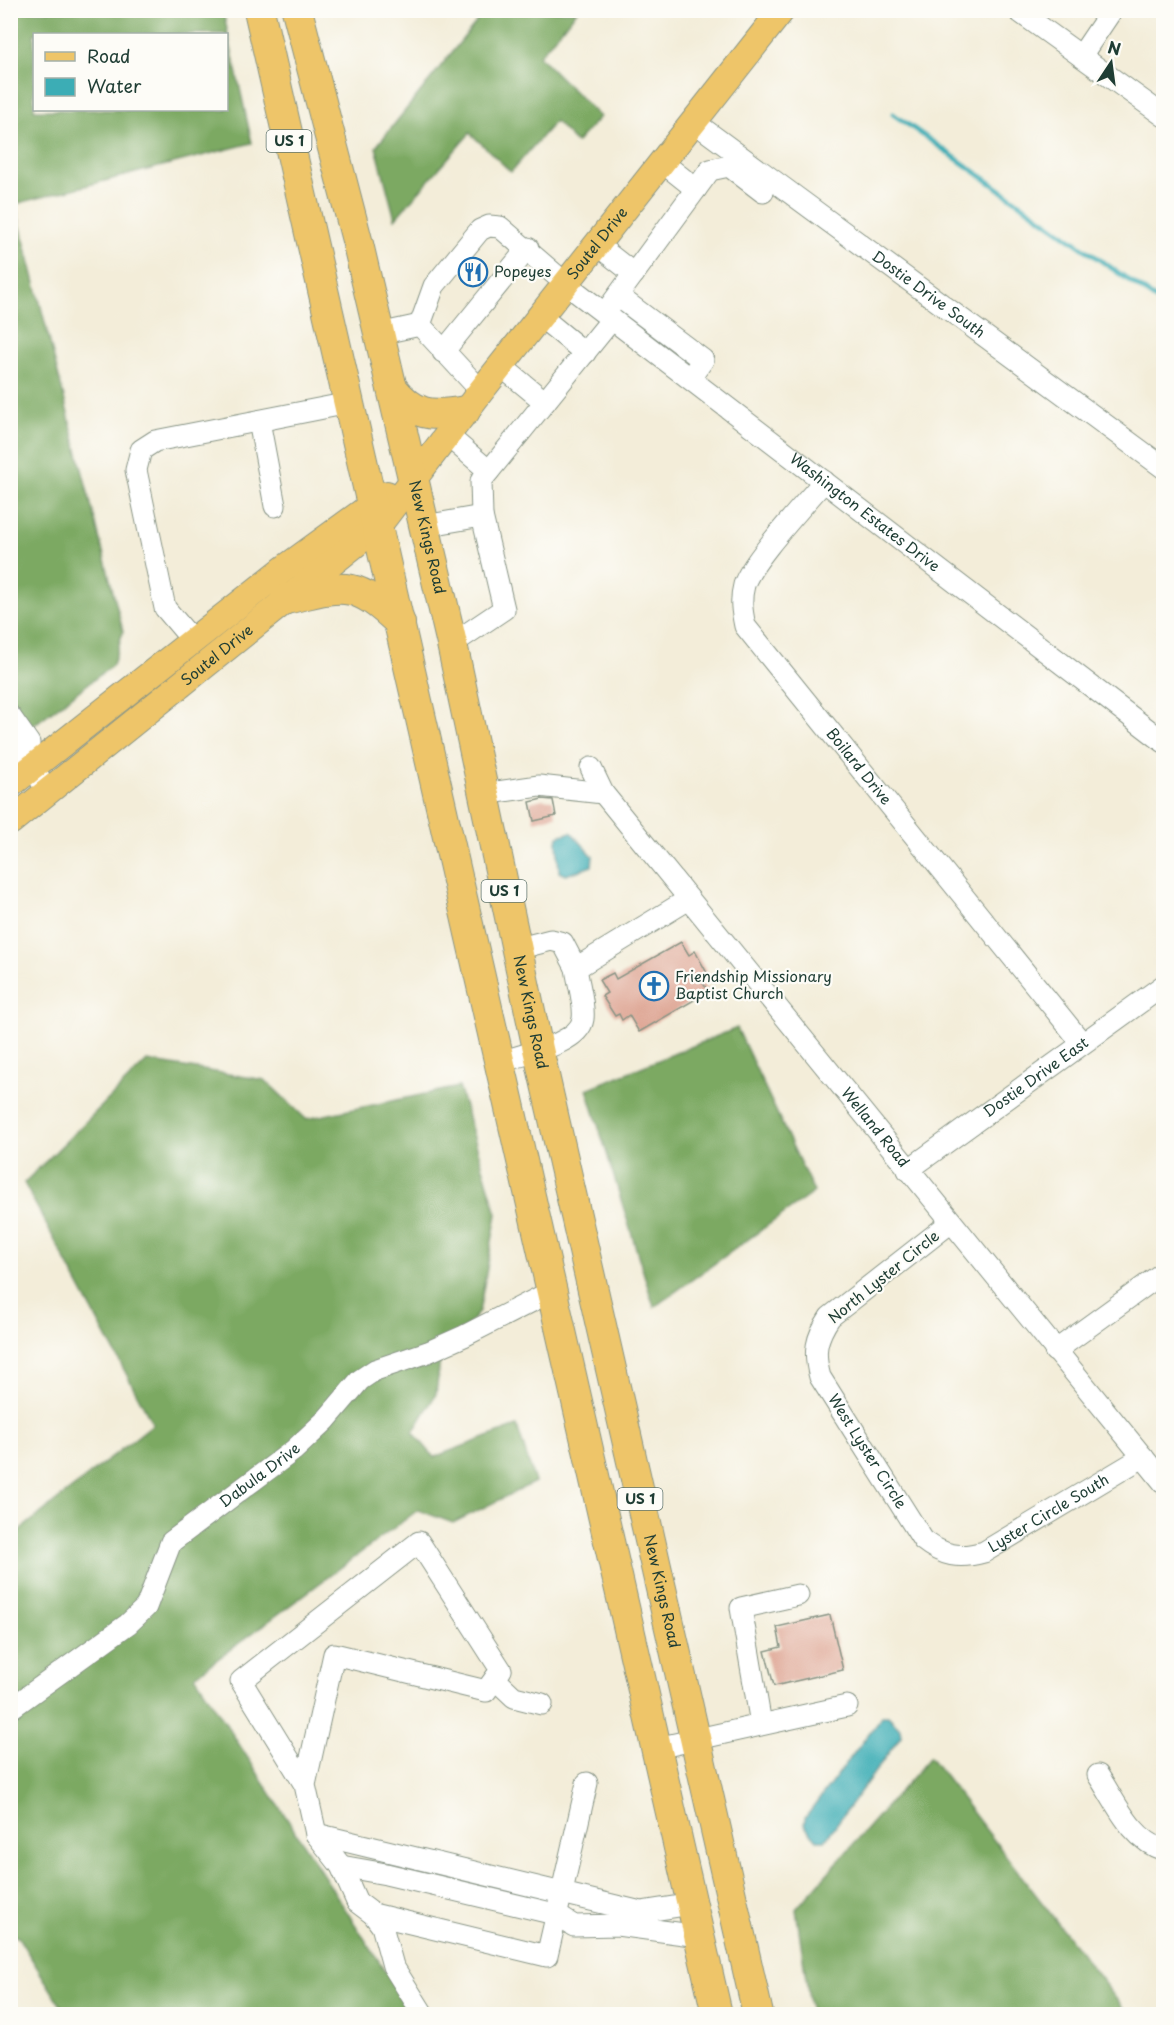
<svg xmlns="http://www.w3.org/2000/svg" width="1174" height="2025" viewBox="0 0 1174 2025" font-family="'Playpen Sans',sans-serif">
<style>
.forest{fill:#7ba962;stroke:#4d734b;stroke-width:1.5;fill-rule:evenodd}
.water{fill:#3cadb5;stroke:#2e7574;stroke-width:1.5}
.lines{fill:none;stroke-linecap:round;stroke-linejoin:round}
.stream{stroke:#3cadb5;stroke-width:5}
.building{fill:#dda290}
.minor-casing{stroke:#899586;stroke-width:23}
.major-casing{stroke:#899586;stroke-width:28}
.highway-casing{stroke:#899586;stroke-width:32}
.minor{stroke:#fff;stroke-width:21}
.major{stroke:#eec569;stroke-width:26}
.highway{stroke:#eec569;stroke-width:30}
.labels{text-anchor:middle;stroke-width:4.5;stroke-linejoin:round;paint-order:stroke}
.shield{fill:#fdfcf7;stroke:#62766e;stroke-width:1.5}
.shield-label{font-size:14px;font-weight:bold;fill:#1f3d34}
.street-label{font-size:15px;fill:#1f3d34;stroke:#fdfcf7}
.poi-label{font-size:15px;fill:#1f3d34;stroke:#fdfcf7;text-anchor:start}
</style>
<rect width="100%" height="100%" fill="#fdfcf7"/>
<filter id="ink" filterUnits="userSpaceOnUse"><feTurbulence type="fractalNoise" baseFrequency=".0167" numOctaves="2"/><feDisplacementMap in="SourceGraphic" scale="12" xChannelSelector="R" yChannelSelector="G"/><feConvolveMatrix kernelMatrix="1 2 1 2 8 2 1 2 1" color-interpolation-filters="sRGB"/></filter>
<filter id="wash" filterUnits="userSpaceOnUse"><feTurbulence type="fractalNoise" baseFrequency=".008" numOctaves="4" result="noise"/><feDisplacementMap in="SourceGraphic" scale="24" xChannelSelector="R" yChannelSelector="G"/><feGaussianBlur stdDeviation="1.35" result="paint"/><feColorMatrix in="noise" values="0 0 0 0 0 0 0 0 0 0 0 0 0 0 0 0 0 1.4 0 .05"/><feComposite in="paint" operator="in"/></filter>
<g filter="url(#wash)">
<rect width="100%" height="100%" fill="#f3edd9"/>
<!-- forest -->
<g class="forest">
<path d="M11,11h212l29,132 -237,61 108,427 -10,34 -102,77zM34,34h192v76h-192z"/>
<polygon points="485,11 577,11 539,56 600,117 576,143 555,121 511,172 470,133 395,219 376,147"/>
<polygon points="737,1028 814,1192 654,1307 587,1089"/>
<polygon points="147,1061 265,1080 306,1119 459,1087 497,1214 479,1312 440,1360 436,1394 413,1432 434,1457 517,1426 535,1482 453,1523 418,1510 195,1676 413,2014 66,2014 18,1937 11,1935 11,1537 153,1424 24,1183"/>
<polygon points="930,1757 1124,2009 1125,2014 1041,2014 1034,2011 1032,2014 811,2014 796,1909"/>
</g>
<!-- water -->
<g class="water">
<polygon points="571,832 593,856 592,866 566,875 559,872 557,841 558,836"/>
<polygon points="882,1716 888,1716 900,1728 901,1736 825,1840 817,1840 804,1825 805,1818"/>
</g>
<g class="lines">
<!-- stream -->
<polyline class="stream" points="893,114 1164,305"/>
</g>
<g id="blocks">
<!-- building -->
<g class="building">
<polygon points="542,799 553,800 556,816 534,821 530,802"/>
<polygon points="681,942 689,955 695,951 708,975 701,979 708,992 639,1032 629,1015 622,1020 619,1014 615,1016 602,996 607,993 599,980 613,973 616,979"/>
<polygon points="830,1615 843,1670 774,1686 765,1651 781,1647 777,1627"/>
</g>
</g>
</g>
<g filter="url(#ink)">
<use href="#blocks" fill-opacity="0" stroke="#899586" stroke-width="1.5"/>
<g class="lines">
<!-- minor casing -->
<g class="minor-casing">
<g id="minor">
<polyline points="1017,10 1164,116"/>
<polyline points="1081,56 1112,10"/>
<path id="s1" d="M694,122l470,346"/>
<polyline points="662,162 696,189"/>
<polyline points="597,245 634,274"/>
<polyline points="618,296 703,360 690,378"/>
<polyline points="605,313 710,170 729,166 763,192"/>
<polyline points="540,316 585,353"/>
<path id="s2" d="M420,325l14,-39 46,-56 9,-4 11,1 66,57 598,458"/>
<polyline points="379,334 420,325 481,391"/>
<polyline points="443,352 528,248"/>
<polyline points="501,366 545,402"/>
<polyline points="259,421 275,506"/>
<polyline points="447,435 489,471"/>
<path id="s3" d="M824,481c-19,23 -72,79 -80,104 -4,15 -2,27 1,41l337,417"/>
<polyline points="424,526 482,516"/>
<polyline points="193,641 165,608 136,470 141,450 155,441 349,403"/>
<polyline points="452,644 504,609 482,516 481,481 612,319"/>
<polyline points="10,716 29,743 27,756 48,793"/>
<path id="s4" d="M591,768l12,25 561,690"/>
<polyline points="483,794 539,786 603,793"/>
<polyline points="516,949 551,940 563,943 576,968 689,899"/>
<path d="M500,1062c22,-8 79,-17 83,-43 2,-16 -5,-36 -7,-51"/>
<path id="s5" d="M908,1170l256,-185"/>
<path id="s6" d="M950,1223l-120,94c-14,21 -17,35 -10,60l103,163c20,16 36,19 61,12l159,-95"/>
<polyline points="1055,1351 1164,1272"/>
<polyline points="495,1679 514,1697 542,1704"/>
<path id="s7" d="M10,1709l118,-85 18,-17 25,-65 123,-92 32,-30 34,-40 15,-10 53,-18 36,-16 88,-45"/>
<polyline points="761,1724 741,1608 798,1595"/>
<polyline points="657,1748 847,1706"/>
<path d="M1098,1775c18,27 33,65 66,75"/>
<polyline points="305,1785 334,1654 486,1691 501,1670 419,1542 241,1681 305,1785 316,1834 341,1866 357,1902 373,1914 382,1926 393,1966 423,2014"/>
<polyline points="316,1834 641,1912 692,1904"/>
<polyline points="341,1866 386,1874 555,1914 574,1926 617,1925 699,1936"/>
<polyline points="373,1914 547,1956 587,1783"/>
</g>
</g>
<!-- major casing -->
<g class="major-casing">
<g id="major">
<polyline points="10,785 285,568 387,494"/>
<path id="s8" d="M10,822l368,-296 103,-135 301,-381"/>
</g>
</g>
<!-- highway casing -->
<g class="highway-casing">
<g id="highway">
<polyline points="259,10 717,2014"/>
<path id="s9" d="M297,10l61,234 94,400 86,405 220,965"/>
<path d="M392,388c23,28 38,29 73,23"/>
<path d="M286,599c58,-14 68,-20 114,24"/>
</g>
</g>
<!-- minor -->
<use href="#minor" class="minor"/>
<!-- major -->
<use href="#major" class="major"/>
<!-- highway -->
<use href="#highway" class="highway"/>
</g>
</g>
<!-- icons -->
<defs>
<g id="restaurant-ring" transform="scale(1.5)"><circle r="9.5" fill="#fdfcf7" stroke="#1f6fb2" stroke-width="1.5"/><path d="M-5-6h1v4h1v-4h1v4h1v-4h1v5L-1.5 .5V6h-2V.5L-5-1ZM5-6V6H3V1.5H1.5Q1.5-4 5-6Z" fill="#1f6fb2"/></g>
<g id="church-ring" transform="scale(1.5)"><circle r="9.5" fill="#fdfcf7" stroke="#1f6fb2" stroke-width="1.5"/><path d="M-1.2-6h2.4v3.5h3.3v2.4h-3.3V6h-2.4V-.1h-3.3v-2.4h3.3Z" fill="#1f6fb2"/></g>
</defs>
<g fill-rule="evenodd">
<use href="#restaurant-ring" x="473" y="272"/>
<use href="#church-ring" x="654" y="986"/>
</g>
<g class="labels">
<!-- shield labels -->
<g class="shield">
<rect x="266.5" y="130" width="45" height="22" rx="4.5"/>
<rect x="481.5" y="880" width="45" height="22" rx="4.5"/>
<rect x="617.5" y="1488" width="45" height="22" rx="4.5"/>
</g>
<g class="shield-label">
<text x="289" y="146">US 1</text>
<text x="504" y="896">US 1</text>
<text x="640" y="1504">US 1</text>
</g>
<!-- street labels -->
<g class="street-label">
<text dy="5" stroke="none"><textPath href="#s8" startOffset="830">Soutel Drive</textPath></text>
<text dy="5" stroke="none"><textPath href="#s1" startOffset="291">Dostie Drive South</textPath></text>
<text dy="5" stroke="none"><textPath href="#s2" startOffset="598">Washington Estates Drive</textPath></text>
<text dy="5" stroke="none"><textPath href="#s9" startOffset="543">New Kings Road</textPath></text>
<text dy="5" stroke="none"><textPath href="#s8" startOffset="266">Soutel Drive</textPath></text>
<text dy="5" stroke="none"><textPath href="#s3" startOffset="354">Boilard Drive</textPath></text>
<text dy="5" stroke="none"><textPath href="#s9" startOffset="1029">New Kings Road</textPath></text>
<text dy="5" stroke="none"><textPath href="#s5" startOffset="158">Dostie Drive East</textPath></text>
<text dy="5" stroke="none"><textPath href="#s4" startOffset="459">Welland Road</textPath></text>
<text transform="translate(884 1277) rotate(-39)" y="5">North Lyster Circle</text>
<text dy="5" stroke="none"><textPath href="#s6" startOffset="304">West Lyster Circle</textPath></text>
<text dy="5" stroke="none"><textPath href="#s7" startOffset="351">Dabula Drive</textPath></text>
<text dy="5" stroke="none"><textPath href="#s6" startOffset="549">Lyster Circle South</textPath></text>
<text dy="5" stroke="none"><textPath href="#s9" startOffset="1623">New Kings Road</textPath></text>
</g>
<!-- poi labels -->
<g class="poi-label">
<text x="494" y="277">Popeyes</text>
<text x="675" y="982">Friendship Missionary<tspan x="675" dy="17">Baptist Church</tspan></text>
</g>
</g>
<!-- margin -->
<rect width="1174" height="2025" fill="none" stroke="#fdfcf7" stroke-width="36"/>
<!-- legend -->
<rect x="33" y="33" width="195" height="78" fill="#fdfcf7" stroke="#a4b0a9" stroke-width="1.5"/>
<rect x="45" y="52" width="30" height="9" fill="#eec569" stroke="#a4b0a9" stroke-width="1.5"/>
<text x="87" y="63" font-size="18" fill="#1f3d34">Road</text>
<rect x="45" y="78" width="30" height="18" fill="#3cadb5" stroke="#a4b0a9" stroke-width="1.5"/>
<text x="87" y="93" font-size="18" fill="#1f3d34">Water</text>
<!-- north arrow -->
<g transform="translate(1111 63) rotate(13)" stroke="#fdfcf7" stroke-width="4.5" paint-order="stroke">
<path d="M0-4.5L10 22L0 15L-10 22Z" fill="#1f3d34"/>
<text y="-9" font-size="16" font-weight="bold" text-anchor="middle" fill="#1f3d34">N</text>
</g>
</svg>
